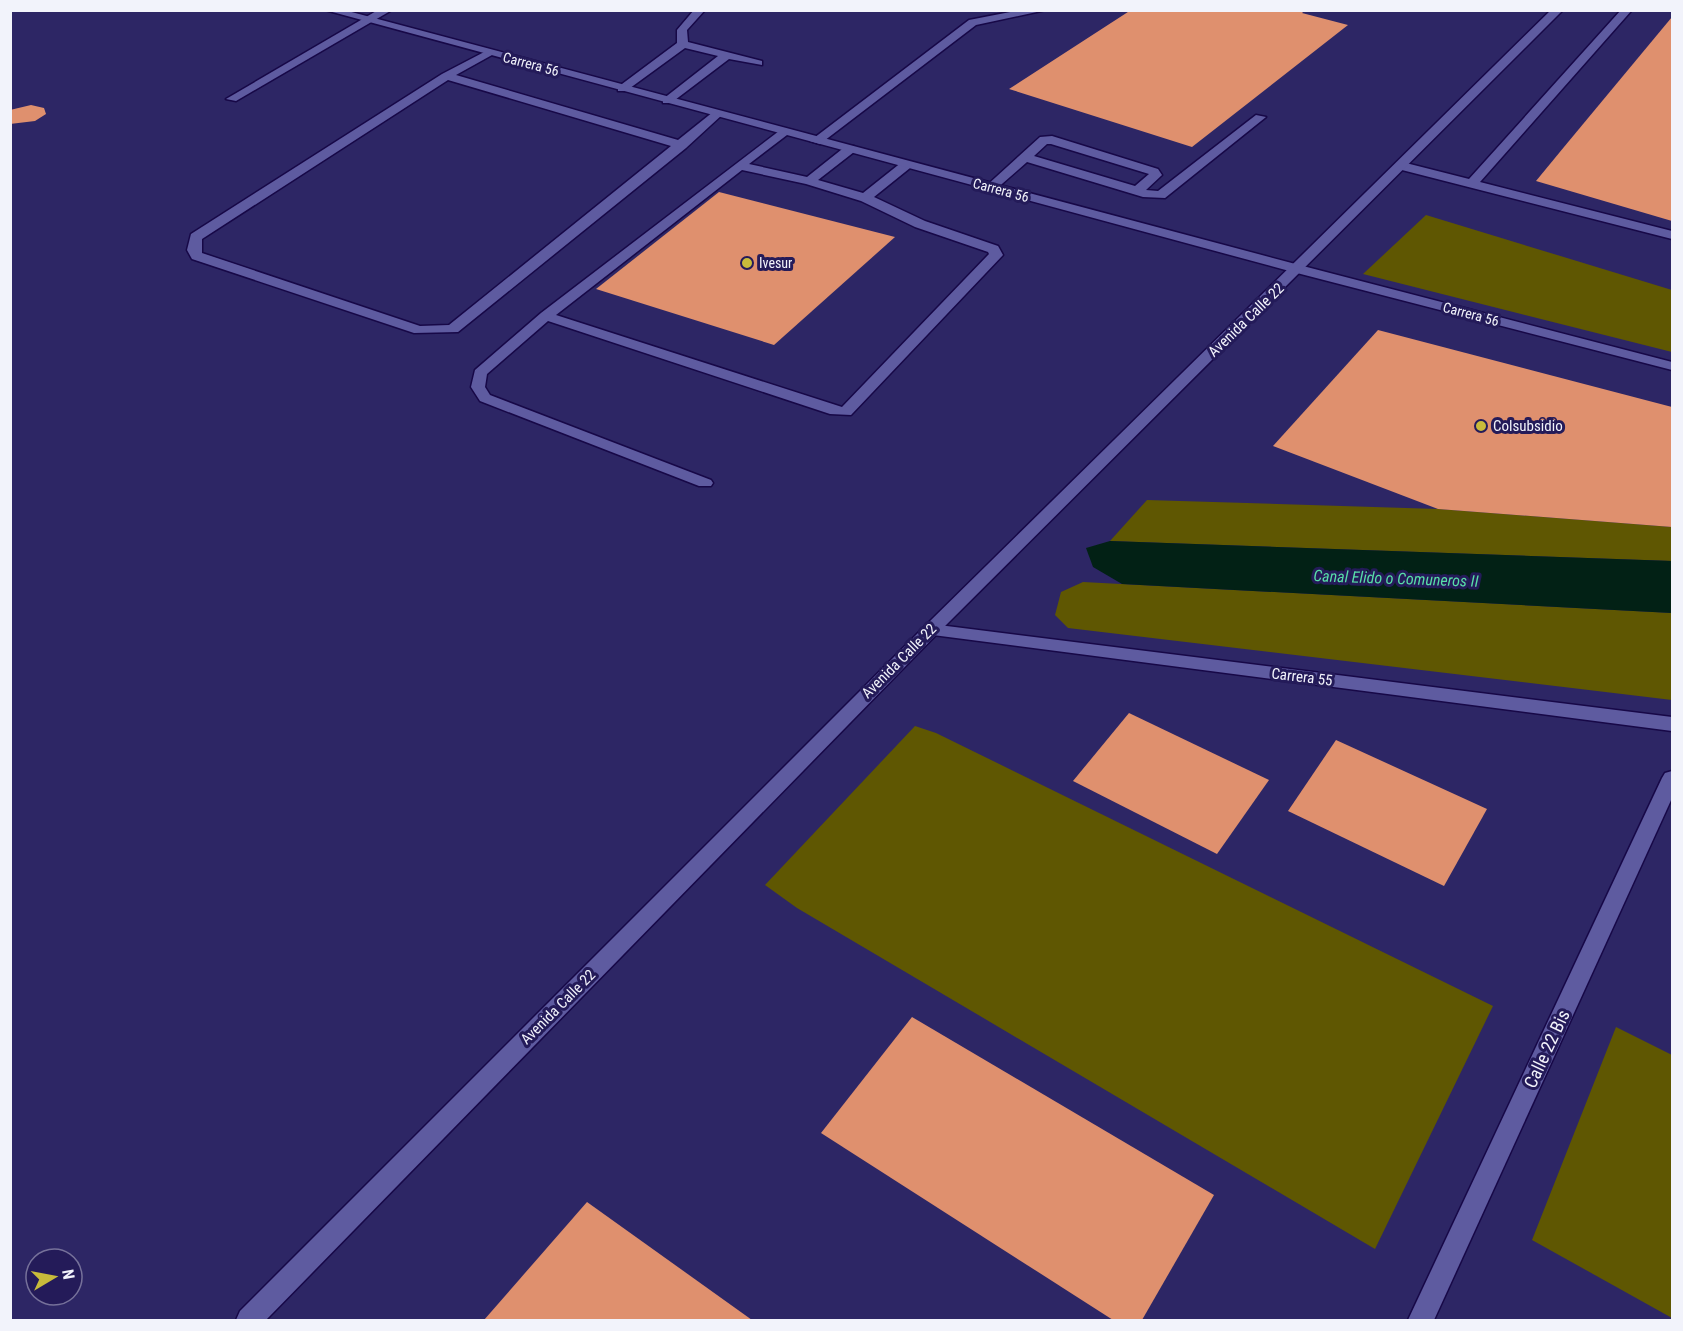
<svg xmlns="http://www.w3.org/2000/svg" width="1683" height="1331" viewBox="0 0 1683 1331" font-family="'Roboto Condensed',sans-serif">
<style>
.green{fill:#5f5702}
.water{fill:#022115}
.building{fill:#df906e}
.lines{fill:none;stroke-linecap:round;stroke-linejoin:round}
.lane-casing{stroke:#170847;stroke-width:3}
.street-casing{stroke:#170847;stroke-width:3}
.secondary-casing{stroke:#170847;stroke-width:3}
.lane{fill:#5e5ba0;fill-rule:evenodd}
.street{fill:#5e5ba0;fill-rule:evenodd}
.secondary{fill:#5e5ba0;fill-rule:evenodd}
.poi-dot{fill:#c8bb3b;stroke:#241b59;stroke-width:2}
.labels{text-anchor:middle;stroke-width:6;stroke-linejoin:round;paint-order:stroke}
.far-street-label{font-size:14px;fill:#f2f3fb;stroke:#241b59}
.far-poi-label{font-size:14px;fill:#f2f3fb;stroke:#241b59;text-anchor:start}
.street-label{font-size:15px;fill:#f2f3fb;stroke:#241b59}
.poi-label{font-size:15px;fill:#f2f3fb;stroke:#241b59;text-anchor:start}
.water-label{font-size:16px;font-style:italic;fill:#58dea8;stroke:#241b59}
.near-street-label{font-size:18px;fill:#f2f3fb;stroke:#241b59}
</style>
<rect width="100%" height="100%" fill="#2d2665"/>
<!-- green -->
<g class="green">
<polygon points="1426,215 1672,290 1672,352 1363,274"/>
<polygon points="1147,500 1438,509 1672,527 1672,561 1110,541"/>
<polygon points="1083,582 1672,613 1672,700 1068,628 1055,615 1061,592"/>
<polygon points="915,726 936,733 1493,1006 1375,1249 797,908 765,885"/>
<polygon points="1616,1027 1672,1055 1672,1318 1532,1240"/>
</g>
<!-- water -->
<polygon class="water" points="1110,541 1672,561 1672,613 1122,584 1093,567 1086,548"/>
<!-- building -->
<g class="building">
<polygon points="1131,10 1305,10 1302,13 1348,25 1192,147 1009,89"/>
<polygon points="1672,17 1672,221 1536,181 1564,147"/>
<polygon points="31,105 44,108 46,114 35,121 10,124 10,110"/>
<polygon points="719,192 895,237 774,345 596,289"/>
<polygon points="1378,330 1672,407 1672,527 1438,509 1273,446"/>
<polygon points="1129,713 1269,780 1217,854 1073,781"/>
<polygon points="1336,740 1487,809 1444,886 1288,811"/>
<polygon points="912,1017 1214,1195 1142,1320 1113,1320 821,1133"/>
<polygon points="587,1202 752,1320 484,1320"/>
</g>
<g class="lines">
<!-- lane casing -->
<g class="lane-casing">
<g id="lane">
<polygon points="378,10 392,10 236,101 226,99"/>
<polygon points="694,10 705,10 687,30 688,42 762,61 762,65 729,59 671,103 663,103 663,99 718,56 685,48 626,91 618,91 618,87 677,43 677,30"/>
<polygon points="1020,10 1046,10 976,25 820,144 810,141 969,20"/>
<polygon points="1621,10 1632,10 1480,182 1672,231 1672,239 1398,169 1396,166 1402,162 1469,179"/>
<path d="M488,50l6,3 -2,2 -36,20 222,65 35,-28 10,2 -37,34 -228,184 -44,1 -222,-74 -5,-9 4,-16 251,-160zM448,80l223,66 -222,179 -29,1 -218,-73v-14z"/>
<path d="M1256,115l10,2 -101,81 -22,-1 -116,-35 -32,28h-8l-2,-3 55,-50 12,-1 106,33 4,6 -16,15 12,1zM1047,144h4l98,30 -14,12 -101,-30z"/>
<path d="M783,128l4,1v6l-38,29 58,13 39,-31h8v6l-36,28 45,13 39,-31h8v6l-36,29 51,24 73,25 5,9 -152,160 -21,-1 -282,-93 -61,53 -2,13 5,8 221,85 2,3 -2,3h-12l-219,-85 -9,-14 4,-17 66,-57zM742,170l64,14 55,17 54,26 73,25 1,2 -147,153 -286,-92z"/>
</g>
</g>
<!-- street casing -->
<g class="street-casing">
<g id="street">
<polygon points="325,10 344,10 1303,266 1672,362 1672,370 1293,272"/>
<polygon points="931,624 1672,717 1672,731 925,634 922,630 925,626"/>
<polygon points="1672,771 1672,798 1434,1320 1408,1320 1662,778 1665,773"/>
</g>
</g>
<!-- secondary casing -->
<g class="secondary-casing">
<polygon id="secondary" points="1551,10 1563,10 937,634 266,1320 236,1320 240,1311 925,626"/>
</g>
<!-- lane -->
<use href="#lane" class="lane"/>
<!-- street -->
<use href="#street" class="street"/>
<!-- secondary -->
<use href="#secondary" class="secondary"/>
</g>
<!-- markers -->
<g class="poi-dot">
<circle cx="747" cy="263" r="6"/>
<circle cx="1481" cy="426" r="6"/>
</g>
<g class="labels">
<!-- far-street labels -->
<g class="far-street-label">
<text transform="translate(531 64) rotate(15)" y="5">Carrera 56</text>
<text transform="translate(1001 190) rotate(15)" y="5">Carrera 56</text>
<text transform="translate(1471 314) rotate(15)" y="5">Carrera 56</text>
</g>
<!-- far-poi labels -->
<g class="far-poi-label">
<text x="759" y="268">Ivesur</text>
</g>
<!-- street labels -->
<g class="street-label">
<text transform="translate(1246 320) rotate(-44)" y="5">Avenida Calle 22</text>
<text transform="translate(899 661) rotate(-45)" y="5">Avenida Calle 22</text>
<text transform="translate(1302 677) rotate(7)" y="5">Carrera 55</text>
<text transform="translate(558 1007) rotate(-45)" y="5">Avenida Calle 22</text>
</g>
<!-- poi labels -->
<g class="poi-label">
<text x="1493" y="431">Colsubsidio</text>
</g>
<!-- water labels -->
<g class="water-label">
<text transform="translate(1396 578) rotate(2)" y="6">Canal Elido o Comuneros II</text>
</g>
<!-- near-street labels -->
<g class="near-street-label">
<text transform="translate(1547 1049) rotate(-65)" y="6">Calle 22 Bis</text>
</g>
</g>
<!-- border -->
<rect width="1683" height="1331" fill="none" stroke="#f2f3fb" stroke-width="24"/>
<!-- north arrow -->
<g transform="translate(54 1277) rotate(80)"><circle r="28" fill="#241b59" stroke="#76719a" stroke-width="1.5"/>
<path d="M0-4.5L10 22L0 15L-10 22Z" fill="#c8bb3b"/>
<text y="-9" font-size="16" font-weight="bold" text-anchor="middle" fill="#f2f3fb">N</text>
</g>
</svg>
